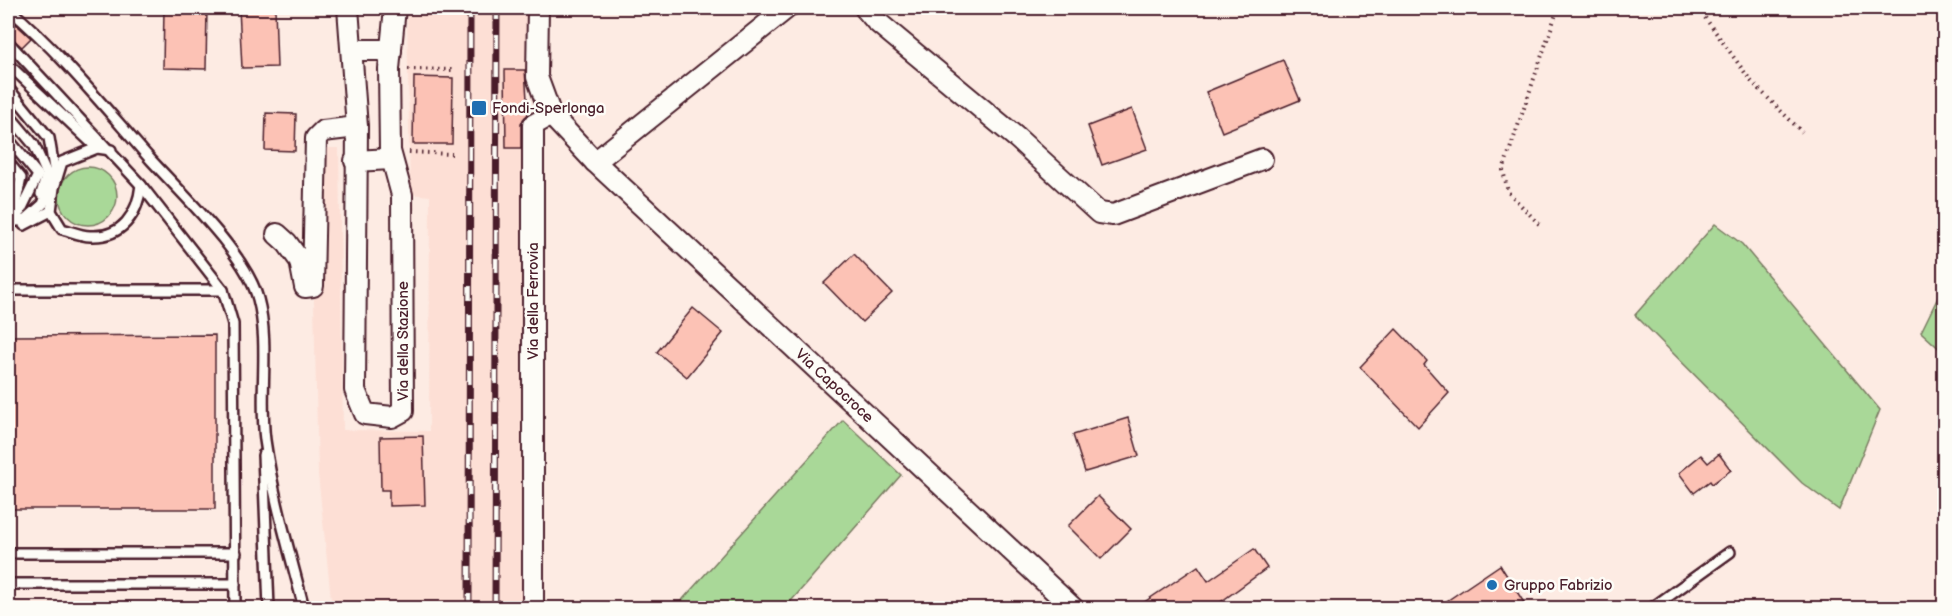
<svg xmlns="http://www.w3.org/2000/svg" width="1952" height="616" viewBox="0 0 1952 616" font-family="'Balsamiq Sans',sans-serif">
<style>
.built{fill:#fddfd5}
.green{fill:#a9d898;stroke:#7a7c62;stroke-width:1.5}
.building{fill:#fcc2b5;stroke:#4a1f2b;stroke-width:1.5}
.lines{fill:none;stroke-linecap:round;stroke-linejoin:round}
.lane-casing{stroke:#4a1f2b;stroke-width:14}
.street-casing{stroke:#4a1f2b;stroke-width:24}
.path{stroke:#4a1f2b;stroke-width:4;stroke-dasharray:1.5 4.5;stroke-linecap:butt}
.lane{stroke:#fdfcf7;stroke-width:9}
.street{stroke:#fdfcf7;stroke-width:20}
.rail-casing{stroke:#4a1f2b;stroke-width:7}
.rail{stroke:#fdfcf7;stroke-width:4.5;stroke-dasharray:14;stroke-linecap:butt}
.poi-dot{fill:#1f6fb2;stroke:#fdfcf7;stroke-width:2}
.labels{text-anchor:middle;stroke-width:5;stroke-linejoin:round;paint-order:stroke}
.poi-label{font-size:15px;fill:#4a1f2b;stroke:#fdfcf7;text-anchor:start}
.street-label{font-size:15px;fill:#4a1f2b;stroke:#fdfcf7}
</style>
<rect width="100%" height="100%" fill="#fdebe3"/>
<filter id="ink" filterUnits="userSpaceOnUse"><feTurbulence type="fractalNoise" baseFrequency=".0167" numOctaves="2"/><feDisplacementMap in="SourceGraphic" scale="12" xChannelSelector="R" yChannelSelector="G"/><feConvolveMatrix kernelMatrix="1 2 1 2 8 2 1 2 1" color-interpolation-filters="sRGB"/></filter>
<g filter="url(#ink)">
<!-- built -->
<polygon class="built" points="407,8 528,8 526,608 332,608 318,474 314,303 315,148 339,148 343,430 429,431 430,196 410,194"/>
<!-- green -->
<g class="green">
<circle cx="88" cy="196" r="29"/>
<polygon points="1715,224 1742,244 1880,410 1839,510 1802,483 1635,315"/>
<polygon points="1944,285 1944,353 1921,332"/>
<polygon points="843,420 901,475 785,608 675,608"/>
</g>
<!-- building -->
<g class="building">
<polygon points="164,8 207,8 206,69 163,68"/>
<polygon points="239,8 275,8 277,67 242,68"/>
<polygon points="8,17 31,38 22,47 8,35"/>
<polygon points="1283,60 1300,100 1222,132 1206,92"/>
<polygon points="505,70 525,70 528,114 521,124 521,148 506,148"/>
<polygon points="414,77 453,78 452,144 413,144"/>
<polygon points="1132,109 1147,149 1102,165 1088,126"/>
<polygon points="266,113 296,114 295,151 265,150"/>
<polygon points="854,254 892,293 862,322 824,283"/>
<polygon points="693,308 723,333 687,377 657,352"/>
<polygon points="1396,329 1427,361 1424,365 1449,393 1418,427 1360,367"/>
<polygon points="215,335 215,509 8,509 8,336"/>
<polygon points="1128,418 1139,456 1085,472 1073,435"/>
<polygon points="423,436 425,505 389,506 389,490 381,490 380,437"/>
<polygon points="1719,454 1731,470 1712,484 1710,481 1694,493 1679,473 1701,455 1708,463"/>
<polygon points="1098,496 1131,529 1101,559 1068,526"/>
<polygon points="1254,549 1267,568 1211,609 1134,609 1198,566 1208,581"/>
<polygon points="1500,565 1528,609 1435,609"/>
</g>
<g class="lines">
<!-- lane casing -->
<g class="lane-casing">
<g id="lane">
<path d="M8,8c53,45 97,100 143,152 32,35 95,94 107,139 12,44 1,96 7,141 8,57 25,113 39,168"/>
<polyline points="8,42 141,185 223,290 233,324 235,608"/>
<polyline points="8,64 97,148"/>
<polyline points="8,88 49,138 55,174 43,204 25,220 8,222"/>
<polyline points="8,114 34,145 47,174 41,194"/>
<polyline points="8,139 38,175 20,212 8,217"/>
<path d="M111,150l-14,-2 -35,14 -8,26 -3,23 11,18c8,2 19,7 28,7 32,2 48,-22 51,-51"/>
<polyline points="8,162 21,178 15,206 8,212"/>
<polyline points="24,225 51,211"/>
<polyline points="8,290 223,290"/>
<polyline points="263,455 269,608"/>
<polyline points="8,553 236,553"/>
<polyline points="8,584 235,584"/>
<polyline points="8,599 8,608"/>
<polyline points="1652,608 1730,552"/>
</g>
</g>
<!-- street casing -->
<g class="street-casing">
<g id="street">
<polyline points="348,8 357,127 355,390 365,414 392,417 403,411 402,195 390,151 389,69 395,8"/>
<polyline points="865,8 876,21 1017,138 1099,213 1113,215 1262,159"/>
<polyline points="352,50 391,50"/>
<path id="s1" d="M551,115l44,47 478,446"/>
<polyline points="355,161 391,159"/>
<polyline points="595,162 787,8"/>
<polyline points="277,234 287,243 300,261 305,287 313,286 316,138 323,131 357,127"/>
<polyline points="533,608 533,125 551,115 537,77 538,8"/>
</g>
</g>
<!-- path -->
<g class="path">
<polyline points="1698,8 1751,81 1802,132"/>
<polyline points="408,69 452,70"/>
<polyline points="409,152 452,154"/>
<polyline points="1539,224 1508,192 1503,170 1558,8"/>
</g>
<!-- lane -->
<use href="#lane" class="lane"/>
<!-- street -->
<use href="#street" class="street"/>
<!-- rail casing -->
<g class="rail-casing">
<g id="rail">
<polyline points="469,608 470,8"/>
<polyline points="495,608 497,8"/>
</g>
</g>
<!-- rail -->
<use href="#rail" class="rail"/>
</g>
</g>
<!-- markers -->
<g class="poi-dot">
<rect x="471" y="100" width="16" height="16" rx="3"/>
<circle cx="1492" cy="585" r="6"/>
</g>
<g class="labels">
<!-- poi labels -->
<g class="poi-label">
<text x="492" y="113">Fondi-Sperlonga</text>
<text x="1504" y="590">Gruppo Fabrizio</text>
</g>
<!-- street labels -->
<g class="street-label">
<text transform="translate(533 301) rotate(-90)" y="5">Via della Ferrovia</text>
<text transform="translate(403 341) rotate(-90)" y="5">Via della Stazione</text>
<text dy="5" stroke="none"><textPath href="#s1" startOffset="392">Via Capocroce</textPath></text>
</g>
</g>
<!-- margin -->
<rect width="1952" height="616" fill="none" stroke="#fdfcf7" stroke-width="30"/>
<rect x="15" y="15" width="1922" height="586" fill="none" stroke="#4a1f2b" stroke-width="2" filter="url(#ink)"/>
</svg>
